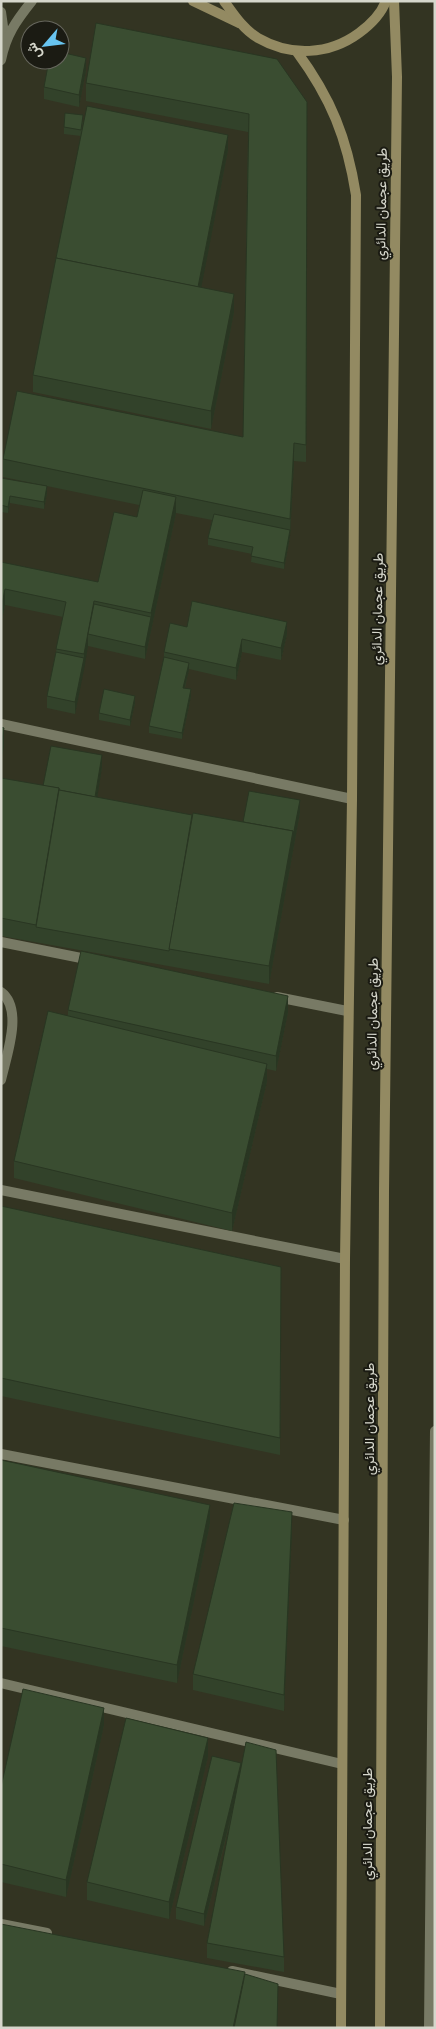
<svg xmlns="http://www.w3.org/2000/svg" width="436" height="2029" viewBox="0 0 436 2029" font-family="'Noto Sans',Vazirmatn,sans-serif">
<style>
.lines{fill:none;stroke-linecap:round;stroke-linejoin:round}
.service{stroke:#787a65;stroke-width:10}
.secondary{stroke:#938a62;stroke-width:10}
.wall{fill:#32422a}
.shaded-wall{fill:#293622}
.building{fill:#3a4d31;stroke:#293622}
.labels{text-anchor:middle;stroke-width:4;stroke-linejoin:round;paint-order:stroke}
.street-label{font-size:14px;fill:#d6d7cc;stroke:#1b1b13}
</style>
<rect width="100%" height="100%" fill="#333422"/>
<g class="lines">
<!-- service -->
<g class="service">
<polyline points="1,12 5,41"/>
<path d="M1,60c5,-25 15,-39 31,-59"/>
<polyline points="1,724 352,799"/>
<polyline points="1,942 91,960"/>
<path d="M1,992c23,17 5,65 0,88"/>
<polyline points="277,997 347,1011"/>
<polyline points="1,1190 345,1259"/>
<polyline points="1,1454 344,1520"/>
<polyline points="1,1683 342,1764"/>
<polyline points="1,1924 47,1933"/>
<polyline points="232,1971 341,1994"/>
<polyline points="429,2028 435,1431"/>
</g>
<!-- secondary -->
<g class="secondary">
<polyline points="193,1 239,23"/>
<path d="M224,1c10,14 19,28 34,37 33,19 71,17 101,-5 11,-8 22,-19 27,-32"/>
<path d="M297,52c34,46 50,86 59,143l-4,604 -7,460 -4,769"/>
<polyline points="380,2028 384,1192 397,77 394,1"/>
</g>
</g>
<!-- wall -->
<g class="wall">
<polygon points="86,70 79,107 44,99 44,87"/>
<polygon points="86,83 307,102 306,462 294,461 290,536 284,569 251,562 252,554 208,545 208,538 212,520 176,513 145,659 88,646 75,714 47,708 47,696 63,617 5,605 1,624 1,562 98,582 137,517 139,505 3,477 3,459 243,437 248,132 86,101"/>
<polygon points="83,122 82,129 228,150 201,287 234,312 211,429 33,392 33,375 81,136 64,134 64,127"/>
<polygon points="1,478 47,493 44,509 10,503 8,513 1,512"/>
<polygon points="187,627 287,634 281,660 242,652 236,680 189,669 185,688 191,696 182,739 149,733 149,726 164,657 164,652"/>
<polygon points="135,703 130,726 99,720 99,713"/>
<polygon points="102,767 97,797 192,815 243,822 300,812 269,984 1,936 1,778 43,786"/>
<polygon points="68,1010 288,1012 276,1071 267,1069 267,1081 232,1231 14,1178 14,1161 68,1016"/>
<polygon points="1,1206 281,1267 280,1455 1,1396"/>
<polygon points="1,1460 210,1523 177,1683 1,1646"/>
<polygon points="292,1528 284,1711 193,1690 193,1674"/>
<polygon points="104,1725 66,1897 1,1882 1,1787"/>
<polygon points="208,1756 169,1919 87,1900 87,1882"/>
<polygon points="212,1756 284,1957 284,1972 207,1958 207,1943 232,1814 204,1926 176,1919 176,1907"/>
</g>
<!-- shaded-wall -->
<g class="shaded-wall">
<polygon points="86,58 86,70 79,107 79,95"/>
<polygon points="228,135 228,150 198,304 198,288"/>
<polygon points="234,294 234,312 211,429 211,411"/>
<polygon points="294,443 294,461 290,536 284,569 284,563 290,530"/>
<polygon points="47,486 47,493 44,509 44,502"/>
<polygon points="10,496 10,503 8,513 8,507"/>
<polygon points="176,497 176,513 145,659 145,647 151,617 151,613"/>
<polygon points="5,589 5,605 1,624 1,609"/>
<polygon points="94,601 94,616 88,634 88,646 84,670 84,654"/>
<polygon points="287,622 287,634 281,660 281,648"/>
<polygon points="242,639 242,652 236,680 236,668"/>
<polygon points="84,658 84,670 75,714 75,702"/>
<polygon points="189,663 189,670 183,694 183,688"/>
<polygon points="191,689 191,696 182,739 182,733"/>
<polygon points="135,696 135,703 130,726 130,720"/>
<polygon points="4,728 4,746 1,764 1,746"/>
<polygon points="102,755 102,767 95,812 95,800"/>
<polygon points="300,800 300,812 269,984 269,966 293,831"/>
<polygon points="288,996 288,1012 276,1071 276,1056"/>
<polygon points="267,1064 267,1081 232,1231 232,1213"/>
<polygon points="210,1505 210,1523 177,1683 177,1665"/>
<polygon points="292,1512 292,1528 284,1711 284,1695"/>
<polygon points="2,1670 2,1686 1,1691 1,1675"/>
<polygon points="104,1708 104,1725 66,1897 66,1880"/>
<polygon points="208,1738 208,1756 169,1919 169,1902"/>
<polygon points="241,1763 241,1775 204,1926 204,1914"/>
</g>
<!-- building -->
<g class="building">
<polygon points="96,23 277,59 307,102 306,445 294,443 290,519 3,459 17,391 243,437 249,114 86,83"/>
<polygon points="60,52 86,58 79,95 44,87 49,60 60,60"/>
<polygon points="87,106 228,135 198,287 56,258"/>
<polygon points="65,113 83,115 81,130 64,127"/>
<polygon points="56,258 234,294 211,411 33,375"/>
<polygon points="1,478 47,486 44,502 10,496 8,507 1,505"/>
<polygon points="143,490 176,497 151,613 94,601 84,654 56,649 66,602 5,589 1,609 1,562 98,582 114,512 137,517"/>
<polygon points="214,514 290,530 284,563 251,556 253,547 208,538"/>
<polygon points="192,601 287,622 281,648 242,639 236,668 164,652 170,623 187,627"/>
<polygon points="94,604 151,617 145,647 88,634"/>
<polygon points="56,652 84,658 75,702 47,696"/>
<polygon points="164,657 189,663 183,688 191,689 182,733 149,726"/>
<polygon points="104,689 135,696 130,720 99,713"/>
<polygon points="1,727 4,728 1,746"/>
<polygon points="51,746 102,755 95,797 59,790 59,788 43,786"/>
<polygon points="1,778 59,788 36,925 1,918"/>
<polygon points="59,790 192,815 169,951 36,927"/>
<polygon points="249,791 300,800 293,836 293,831 243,822"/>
<polygon points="193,813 293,831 269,966 169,949"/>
<polygon points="81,951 288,996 276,1056 68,1010"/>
<polygon points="48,1011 267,1064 232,1213 14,1161"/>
<polygon points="1,1206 281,1267 280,1438 1,1378"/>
<polygon points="1,1460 210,1505 177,1665 1,1628"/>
<polygon points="234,1503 292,1512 284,1695 193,1674"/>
<polygon points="23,1689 104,1708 66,1880 1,1864 1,1787"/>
<polygon points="126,1718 208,1738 169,1902 87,1882"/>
<polygon points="246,1742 276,1750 284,1957 207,1943"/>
<polygon points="212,1756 241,1763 204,1914 176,1907"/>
<polygon points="1,1924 245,1972 233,2028 1,2028"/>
<polygon points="245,1974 278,1984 277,2028 234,2028"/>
</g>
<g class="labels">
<!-- street labels -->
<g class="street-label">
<text transform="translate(381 204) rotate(-89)" y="5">طريق عجمان الدائري</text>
<text transform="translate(377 609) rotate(-89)" y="5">طريق عجمان الدائري</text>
<text transform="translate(372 1014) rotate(-89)" y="5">طريق عجمان الدائري</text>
<text transform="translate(369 1419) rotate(-90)" y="5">طريق عجمان الدائري</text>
<text transform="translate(367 1824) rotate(-90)" y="5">طريق عجمان الدائري</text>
</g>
</g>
<!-- border -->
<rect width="436" height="2029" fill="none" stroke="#d6d7cc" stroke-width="5"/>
<!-- north arrow -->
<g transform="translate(45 45) rotate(242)"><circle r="24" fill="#1b1b13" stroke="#66665d"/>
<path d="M0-4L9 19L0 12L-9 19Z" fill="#68c4f0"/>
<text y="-8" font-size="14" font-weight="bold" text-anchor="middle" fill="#d6d7cc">ش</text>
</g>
</svg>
